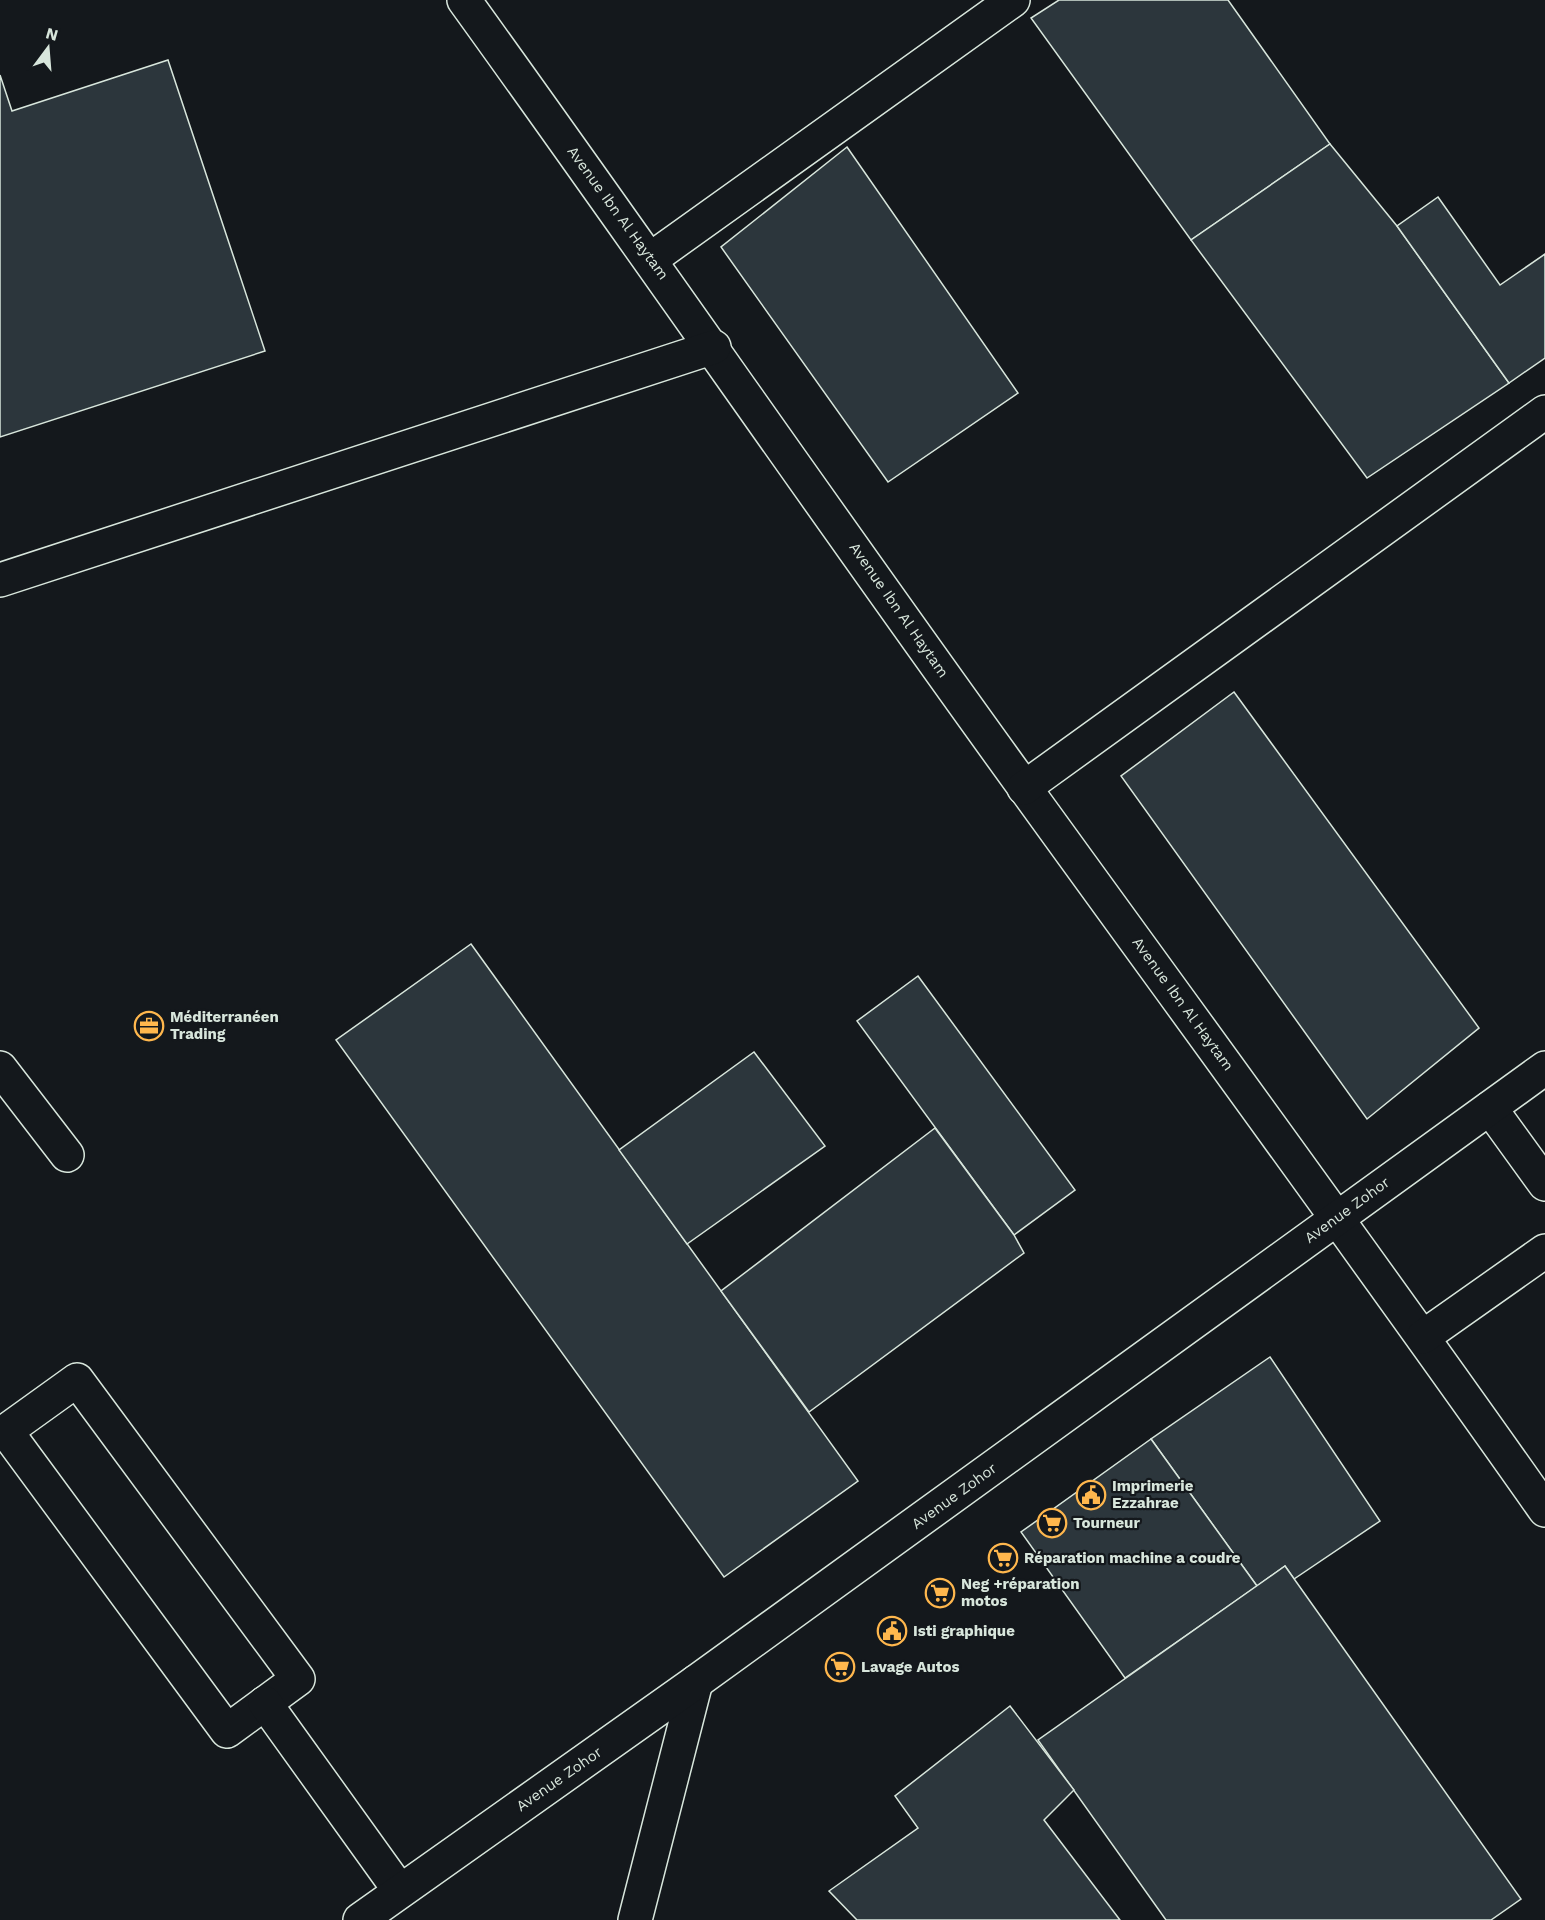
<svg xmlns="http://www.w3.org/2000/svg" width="1545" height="1920" viewBox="0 0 1545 1920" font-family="'Work Sans',sans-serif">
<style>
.building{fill:#2c363c;stroke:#d8e6dc;stroke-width:1.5}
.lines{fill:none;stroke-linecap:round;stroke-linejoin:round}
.minor-casing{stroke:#d8e6dc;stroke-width:36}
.major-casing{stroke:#d8e6dc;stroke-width:36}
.minor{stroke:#14181c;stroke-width:33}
.major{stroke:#14181c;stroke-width:33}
.labels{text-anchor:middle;stroke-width:4.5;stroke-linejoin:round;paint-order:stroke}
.street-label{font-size:15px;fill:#d8e6dc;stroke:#14181c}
.poi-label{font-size:15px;font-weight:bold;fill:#d8e6dc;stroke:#14181c;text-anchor:start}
</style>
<rect width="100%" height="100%" fill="#14181c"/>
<!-- building -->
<g class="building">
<polygon points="1059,0 1228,0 1330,144 1191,240 1031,18"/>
<polygon points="168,60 265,351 0,437 0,75 12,111"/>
<polygon points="1330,144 1397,226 1509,383 1367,478 1191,240"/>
<polygon points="847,147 1018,393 888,482 721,247"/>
<polygon points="1438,197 1500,285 1545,254 1545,358 1509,383 1397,226"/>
<polygon points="1234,692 1479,1028 1367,1119 1121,776"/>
<polygon points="471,944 858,1481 724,1577 336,1040"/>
<polygon points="918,976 1075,1190 1014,1235 857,1021"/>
<polygon points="754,1052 825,1146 687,1244 619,1150"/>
<polygon points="935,1128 1014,1235 1024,1253 809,1412 721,1291"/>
<polygon points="1270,1357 1380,1521 1294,1579 1285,1566 1257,1586 1151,1439"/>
<polygon points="1151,1439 1257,1586 1125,1678 1021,1532"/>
<polygon points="1285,1566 1521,1899 1491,1920 1166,1920 1038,1740"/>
<polygon points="1010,1706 1074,1790 1044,1820 1120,1920 857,1920 829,1891 918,1828 895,1796"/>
</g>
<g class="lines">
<!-- minor casing -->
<g class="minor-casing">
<g id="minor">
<path d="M464,0c189,262 373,529 563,791 173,239 348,477 518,719"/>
<polyline points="651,259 1013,0"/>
<polyline points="0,580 714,347"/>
<polyline points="1024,788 1545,412"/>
<polyline points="0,1068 67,1155"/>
<polyline points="1490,1108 1545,1184"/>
<polyline points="1423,1337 1545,1251"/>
<polygon points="77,1380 298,1679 227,1731 6,1431"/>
<polyline points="265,1703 400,1891"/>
<polyline points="635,1920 696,1682"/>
</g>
</g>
<!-- major casing -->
<g class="major-casing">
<polyline id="major" points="360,1920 696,1682 1545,1068"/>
</g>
<!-- minor -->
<use href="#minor" class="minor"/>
<!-- major -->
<use href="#major" class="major"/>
</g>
<!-- icons -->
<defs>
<g id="office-ring" transform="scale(1.5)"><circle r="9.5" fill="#14181c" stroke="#ffb74d" stroke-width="1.5"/><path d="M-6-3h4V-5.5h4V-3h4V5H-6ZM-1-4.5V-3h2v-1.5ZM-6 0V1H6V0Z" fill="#ffb74d"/></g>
<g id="civic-ring" transform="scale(1.5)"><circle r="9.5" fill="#14181c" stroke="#ffb74d" stroke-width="1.5"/><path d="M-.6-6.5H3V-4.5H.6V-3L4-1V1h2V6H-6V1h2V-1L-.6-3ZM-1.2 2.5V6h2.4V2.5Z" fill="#ffb74d"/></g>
<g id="supermarket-ring" transform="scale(1.5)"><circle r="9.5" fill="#14181c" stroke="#ffb74d" stroke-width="1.5"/><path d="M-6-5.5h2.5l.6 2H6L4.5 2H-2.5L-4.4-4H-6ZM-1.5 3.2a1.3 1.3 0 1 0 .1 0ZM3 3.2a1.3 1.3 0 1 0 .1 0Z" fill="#ffb74d"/></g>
</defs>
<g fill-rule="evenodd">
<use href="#office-ring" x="149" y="1026"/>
<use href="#civic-ring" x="1091" y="1495"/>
<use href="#supermarket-ring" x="1052" y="1523"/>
<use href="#supermarket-ring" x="1003" y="1558"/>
<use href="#supermarket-ring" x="940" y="1593"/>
<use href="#civic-ring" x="892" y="1631"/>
<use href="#supermarket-ring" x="840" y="1667"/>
</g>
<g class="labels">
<!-- street labels -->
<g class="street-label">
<text transform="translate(618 213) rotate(54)" y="5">Avenue Ibn Al Haytam</text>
<text transform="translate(899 610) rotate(55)" y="5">Avenue Ibn Al Haytam</text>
<text transform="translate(1183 1004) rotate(54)" y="5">Avenue Ibn Al Haytam</text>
<text transform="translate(1347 1210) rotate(-36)" y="5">Avenue Zohor</text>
<text transform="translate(954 1496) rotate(-36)" y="5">Avenue Zohor</text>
<text transform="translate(559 1779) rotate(-35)" y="5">Avenue Zohor</text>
</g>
<!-- poi labels -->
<g class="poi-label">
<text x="170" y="1022">Méditerranéen<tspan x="170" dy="17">Trading</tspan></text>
<text x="1112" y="1491">Imprimerie<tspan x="1112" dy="17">Ezzahrae</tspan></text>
<text x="1073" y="1528">Tourneur</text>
<text x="1024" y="1563">Réparation machine a coudre</text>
<text x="961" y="1589">Neg +réparation<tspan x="961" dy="17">motos</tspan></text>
<text x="913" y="1636">Isti graphique</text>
<text x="861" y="1672">Lavage Autos</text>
</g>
</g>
<!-- north arrow -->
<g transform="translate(48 48) rotate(16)" stroke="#14181c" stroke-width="4.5" paint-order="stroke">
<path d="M0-4.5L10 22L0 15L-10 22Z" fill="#d8e6dc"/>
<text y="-9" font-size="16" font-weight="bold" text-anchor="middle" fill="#d8e6dc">N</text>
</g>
</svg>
